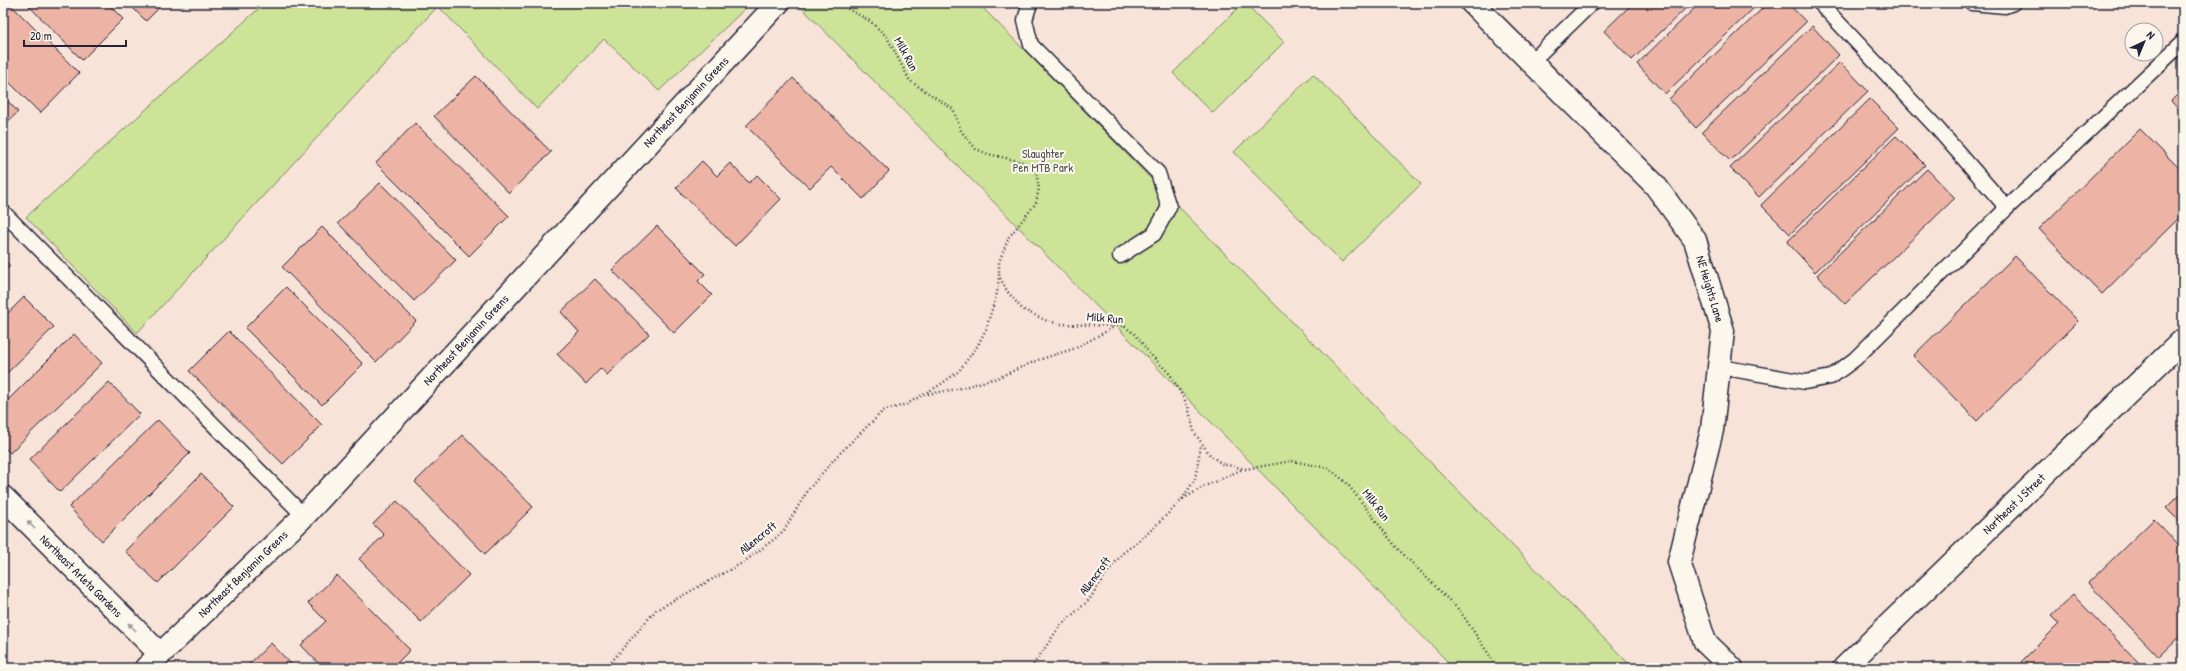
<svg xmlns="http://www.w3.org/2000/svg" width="2186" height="671" viewBox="0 0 2186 671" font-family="'Patrick Hand',sans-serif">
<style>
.green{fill:#cde398;stroke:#78826a}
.building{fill:#edb4a6;stroke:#22223b}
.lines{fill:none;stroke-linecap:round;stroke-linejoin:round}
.lane-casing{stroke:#22223b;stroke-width:17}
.street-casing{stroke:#22223b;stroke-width:25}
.secondary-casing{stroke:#22223b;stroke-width:25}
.path{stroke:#22223b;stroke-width:2.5;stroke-dasharray:1 3;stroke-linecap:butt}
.lane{stroke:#fbf7ec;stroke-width:14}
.street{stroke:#fbf7ec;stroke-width:22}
.secondary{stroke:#fbf7ec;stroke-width:22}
.oneway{fill:#99979c}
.labels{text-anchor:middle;stroke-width:4;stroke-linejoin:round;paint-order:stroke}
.street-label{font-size:12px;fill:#22223b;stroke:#fbf7ec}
.park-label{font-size:12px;fill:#4d5252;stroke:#fbf7ec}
</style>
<rect width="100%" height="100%" fill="#f7e3d7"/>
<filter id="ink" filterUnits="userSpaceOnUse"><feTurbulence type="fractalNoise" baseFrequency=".025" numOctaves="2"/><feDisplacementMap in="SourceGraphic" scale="8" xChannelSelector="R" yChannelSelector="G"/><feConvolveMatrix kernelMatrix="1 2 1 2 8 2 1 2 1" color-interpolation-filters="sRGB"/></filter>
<g filter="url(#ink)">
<!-- green -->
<g class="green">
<polygon points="265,3 751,3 659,91 604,39 537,109 438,6 137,333 26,217"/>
<polygon points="797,3 978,3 1633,668 1454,668"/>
<polygon points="1243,3 1245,3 1284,42 1213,113 1173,73"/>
<polygon points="1313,74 1421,184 1342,262 1234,152"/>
</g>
<!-- building -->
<g class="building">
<polygon points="3,3 9,3 79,73 40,113 3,76"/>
<polygon points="26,3 107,3 123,19 82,60"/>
<polygon points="128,3 164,3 146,21"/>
<polygon points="1633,3 1691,3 1632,60 1604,31"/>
<polygon points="1700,3 1759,3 1665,94 1637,64"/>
<polygon points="1768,3 1788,3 1806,22 1696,128 1669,99"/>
<polygon points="1812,26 1839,55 1730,161 1702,132"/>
<polygon points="1840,62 1868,91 1759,197 1730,168"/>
<polygon points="476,76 551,152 509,193 434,116"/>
<polygon points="793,78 889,171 863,199 831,167 810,188 746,126"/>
<polygon points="2183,89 2183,114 2171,101"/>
<polygon points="3,96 18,112 3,126"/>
<polygon points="1870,99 1899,128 1790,234 1761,205"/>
<polygon points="415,123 509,216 469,256 376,163"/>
<polygon points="2140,129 2183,172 2183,214 2102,294 2039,229"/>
<polygon points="1896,136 1925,165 1815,272 1787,242"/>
<polygon points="702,161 717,176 730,163 749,183 757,175 781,199 735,246 676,188"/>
<polygon points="1927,169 1955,198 1845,304 1817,275"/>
<polygon points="380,183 456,260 414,301 338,223"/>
<polygon points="657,226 705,274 698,281 712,295 674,333 612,270"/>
<polygon points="322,227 416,321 376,362 282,267"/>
<polygon points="2015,256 2078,321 1977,421 1913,356"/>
<polygon points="3,259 10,266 3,272"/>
<polygon points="595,279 649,334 607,375 601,368 586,384 557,354 579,332 561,312"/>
<polygon points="286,287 363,364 322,405 245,328"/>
<polygon points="24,297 54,327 3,377 3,318"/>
<polygon points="229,331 322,425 283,464 189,371"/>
<polygon points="74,334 102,363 10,453 3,446 3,405"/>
<polygon points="109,382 140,414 60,492 29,460"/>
<polygon points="158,420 190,453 102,541 69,507"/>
<polygon points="463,435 533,507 485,554 415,482"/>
<polygon points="201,474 234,507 158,583 125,551"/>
<polygon points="2183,491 2183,525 2166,508"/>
<polygon points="397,501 469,575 421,622 359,559 384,535 373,524"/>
<polygon points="2154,519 2183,549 2183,634 2159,657 2088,583"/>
<polygon points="337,575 410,650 392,668 323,668 301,645 326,621 308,603"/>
<polygon points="2073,595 2144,668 2027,668 2021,662 2059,624 2051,616"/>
<polygon points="271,643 295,668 245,668"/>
</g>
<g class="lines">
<!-- lane casing -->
<g class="lane-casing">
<g id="lane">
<polyline points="1030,3 1025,20 1031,45 1158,173 1169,207 1154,234 1120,256"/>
<polyline points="1820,3 1936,127 2007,208"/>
<polyline points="1972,3 2005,6 2013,3"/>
<polyline points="1531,62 1592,3"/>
<polyline points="3,212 304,516"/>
<polyline points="1720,367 1805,382 1831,377 1855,359 2007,208 2183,42"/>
</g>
</g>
<!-- street casing -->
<g class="street-casing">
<g id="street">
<polyline points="1472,3 1655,185 1695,240 1723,331 1712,430 1679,562 1705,642 1732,668"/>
<polyline points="3,497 160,654"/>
<polyline points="146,668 304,516 778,3"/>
</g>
</g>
<!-- secondary casing -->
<g class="secondary-casing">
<polyline id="secondary" points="1844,668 2183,340"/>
</g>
<!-- path -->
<g class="path">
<polyline points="837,3 870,21 887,37 910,81 953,109 961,131 976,149 988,154 1023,162 1036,173 1039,188 1036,203 1009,237 999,262 999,276 1007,291 1022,309 1047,321 1061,324 1124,326 1136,335 1149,353 1170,374 1188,406 1194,432 1210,455 1222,464 1246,469 1292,461 1328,468 1346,482 1396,547 1460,611 1498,668"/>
<polyline points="928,394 957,389 997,378 1038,360 1076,348 1114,327"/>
<polyline points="1183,499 1203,487 1243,469"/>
<polyline points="606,668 656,610 744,562 777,537 784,530 808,490 836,457 883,411 907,404 940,385 959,371 978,345 986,329 997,293 999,276"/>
<polyline points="1031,668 1060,626 1089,600 1106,574 1123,553 1146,535 1181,501 1195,479 1201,444"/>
</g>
<!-- lane -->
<use href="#lane" class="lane"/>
<!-- street -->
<use href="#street" class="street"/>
<!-- secondary -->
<use href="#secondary" class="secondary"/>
</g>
<!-- one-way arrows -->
<defs><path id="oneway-solid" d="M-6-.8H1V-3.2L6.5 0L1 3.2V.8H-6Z"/></defs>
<g class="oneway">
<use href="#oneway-solid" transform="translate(31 525) rotate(-135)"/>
<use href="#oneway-solid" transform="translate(132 627) rotate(-135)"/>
</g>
</g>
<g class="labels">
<!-- street labels -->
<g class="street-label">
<text transform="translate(906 54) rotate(61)" y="4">Milk Run</text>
<text transform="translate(686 102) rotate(-47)" y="4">Northeast Benjamin Greens</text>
<text transform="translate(1710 289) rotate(73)" y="4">NE Heights Lane</text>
<text transform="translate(1105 318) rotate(5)" y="4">Milk Run</text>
<text transform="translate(466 340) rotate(-47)" y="4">Northeast Benjamin Greens</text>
<text transform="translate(2014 504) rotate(-44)" y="4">Northeast J Street</text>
<text transform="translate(1376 505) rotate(52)" y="4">Milk Run</text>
<text transform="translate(758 538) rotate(-39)" y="4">Allencroft</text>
<text transform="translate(243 574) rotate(-44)" y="4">Northeast Benjamin Greens</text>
<text transform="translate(81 576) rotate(45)" y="4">Northeast Arleta Gardens</text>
<text transform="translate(1095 576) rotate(-54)" y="4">Allencroft</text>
</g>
<!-- park labels -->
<g class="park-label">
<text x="1043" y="158">Slaughter<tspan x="1043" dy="14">Pen MTB Park</tspan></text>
</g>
</g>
<!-- margin -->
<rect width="2186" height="671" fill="none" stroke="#fbf7ec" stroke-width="16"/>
<rect x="8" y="8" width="2170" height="655" fill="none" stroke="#22223b" stroke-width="1.5" filter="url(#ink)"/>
<!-- north arrow -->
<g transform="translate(2144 42) rotate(44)"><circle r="19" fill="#fbf7ec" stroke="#a4a2a5"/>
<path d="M0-3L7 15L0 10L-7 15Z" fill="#22223b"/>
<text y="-6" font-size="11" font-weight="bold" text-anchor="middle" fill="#22223b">N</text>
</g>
<!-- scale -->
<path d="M24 40v6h102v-6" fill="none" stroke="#22223b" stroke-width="2"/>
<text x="30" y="40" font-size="12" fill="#22223b" stroke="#fbf7ec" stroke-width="3" paint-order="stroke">20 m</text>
</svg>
